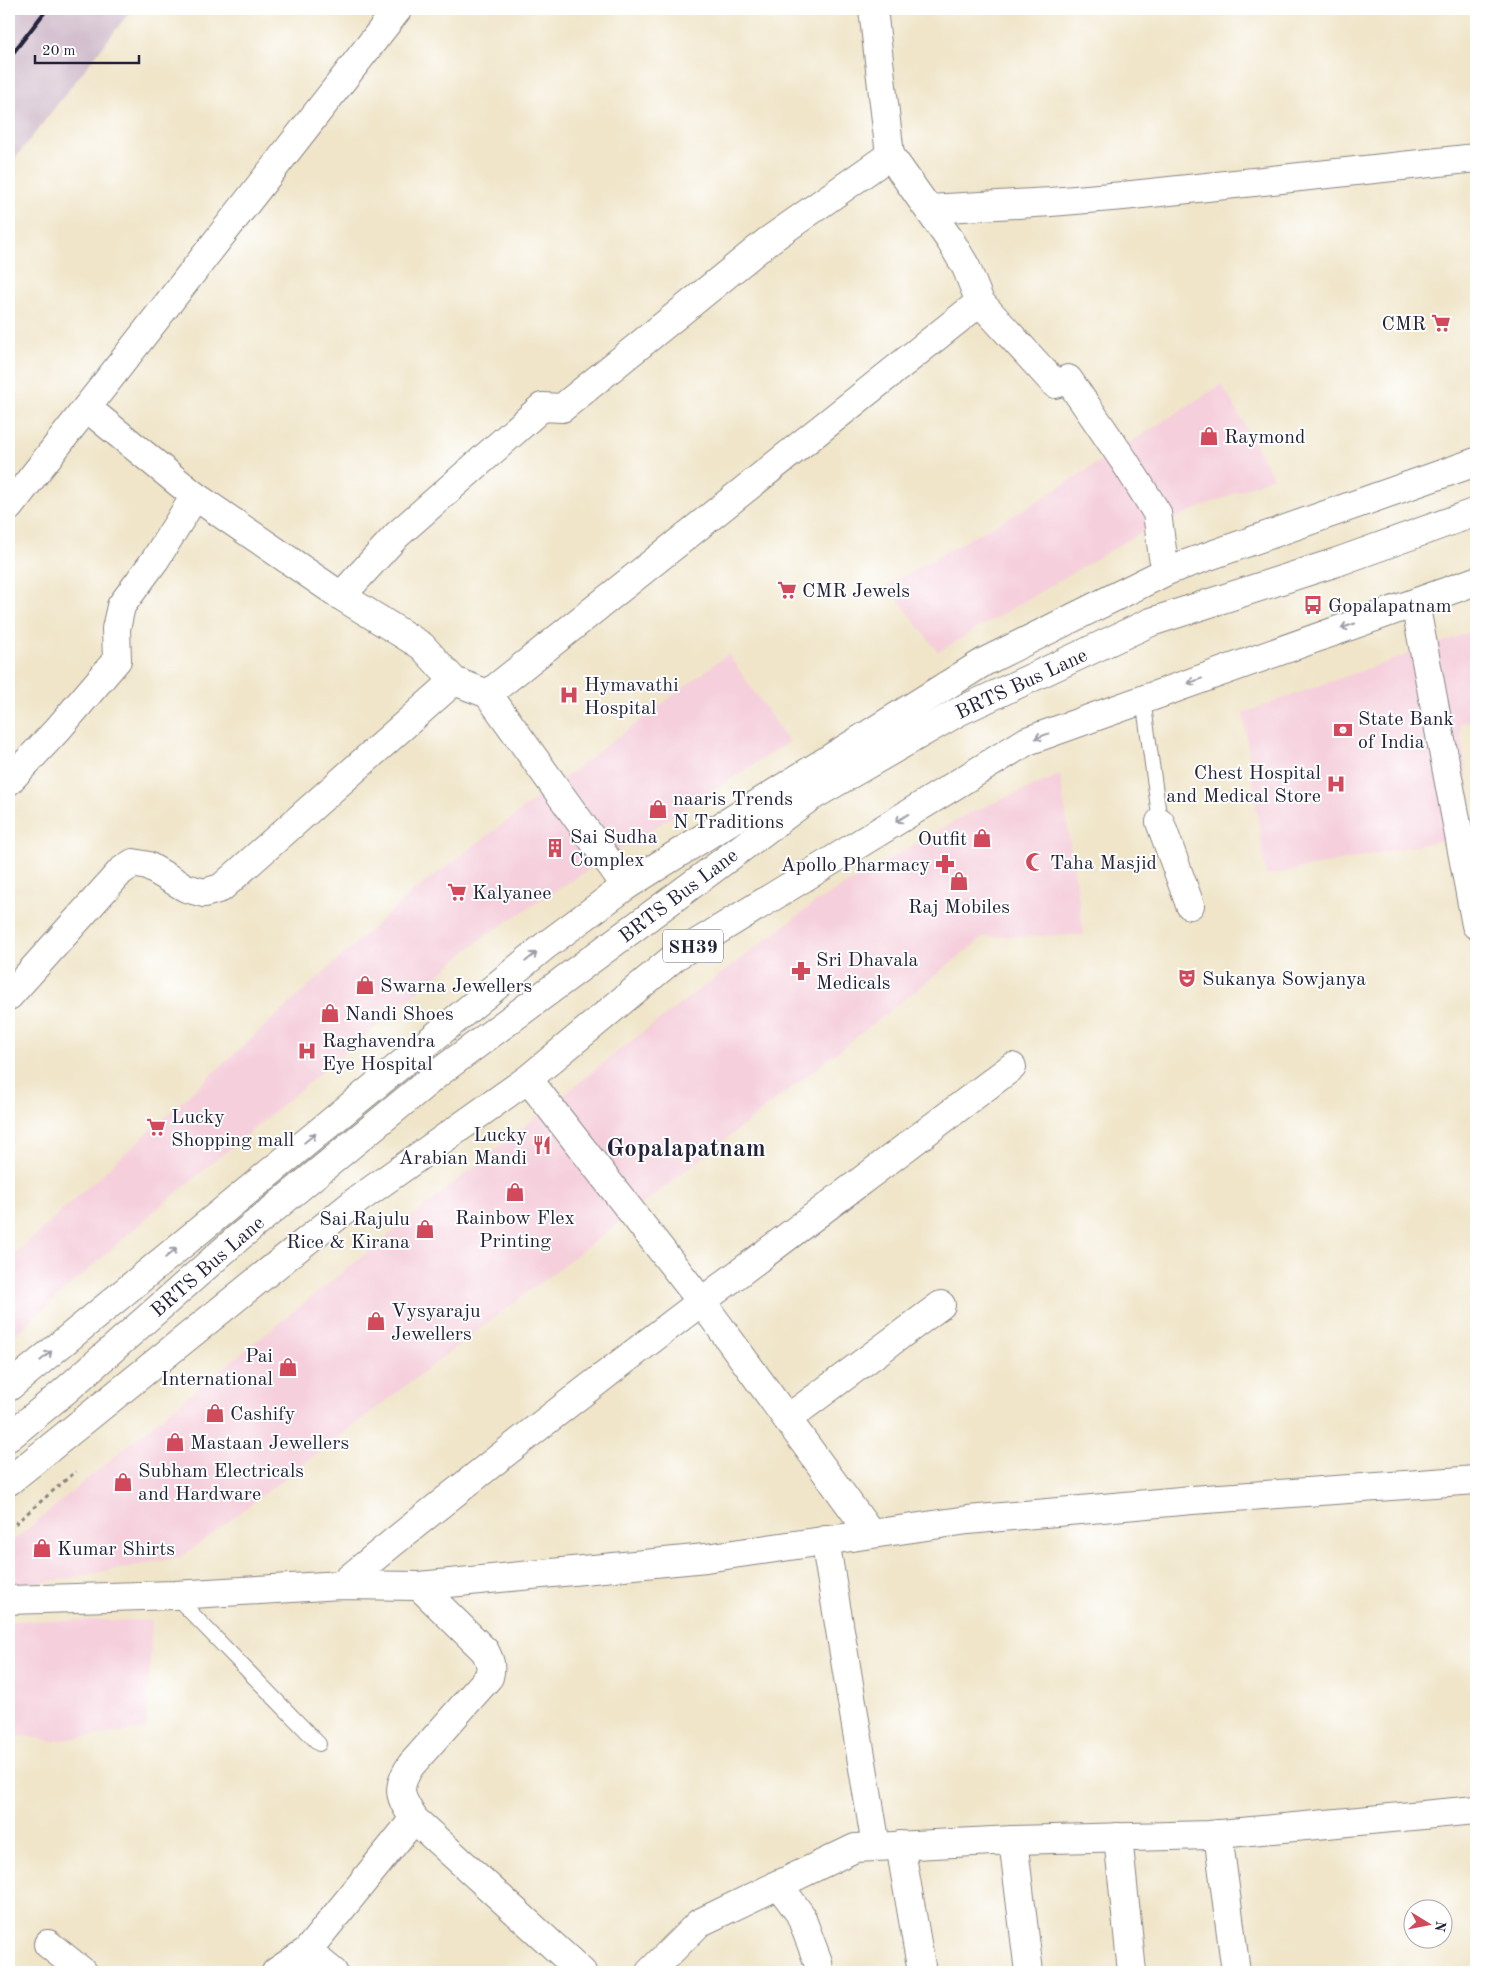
<svg xmlns="http://www.w3.org/2000/svg" width="1485" height="1981" viewBox="0 0 1485 1981" font-family="'Old Standard TT',serif">
<style>
.built{fill:#f5cfdb}
.industrial{fill:#d1bdcc}
.lines{fill:none;stroke-linecap:round;stroke-linejoin:round}
.lane-casing{stroke:#898482;stroke-width:16}
.street-casing{stroke:#898482;stroke-width:30}
.secondary-casing{stroke:#898482;stroke-width:30}
.primary-casing{stroke:#898482;stroke-width:30}
.path{stroke:#898482;stroke-width:3;stroke-dasharray:4 4;stroke-linecap:butt}
.lane{stroke:#fff;stroke-width:14}
.street{stroke:#fff;stroke-width:28}
.secondary{stroke:#fff;stroke-width:28}
.primary{stroke:#fff;stroke-width:28}
.rail{stroke:#22223b;stroke-width:4}
.oneway{stroke:#9c9ca7}
.labels{text-anchor:middle;stroke-width:4;stroke-linejoin:round;paint-order:stroke}
.shield{fill:#fff;stroke:#646476;stroke-width:1}
.shield-label{font-size:19px;font-weight:bold;fill:#22223b}
.poi-label{font-size:20px;fill:#22223b;stroke:#fff;text-anchor:start}
.street-label{font-size:20px;fill:#22223b;stroke:#fff}
.district-label{font-size:25px;font-weight:bold;fill:#22223b;stroke:#fff}
</style>
<rect width="100%" height="100%" fill="#fff"/>
<filter id="ink" filterUnits="userSpaceOnUse"><feTurbulence type="fractalNoise" baseFrequency=".02" numOctaves="2"/><feDisplacementMap in="SourceGraphic" scale="10" xChannelSelector="R" yChannelSelector="G"/><feConvolveMatrix kernelMatrix="1 2 1 2 8 2 1 2 1" color-interpolation-filters="sRGB"/></filter>
<filter id="wash" filterUnits="userSpaceOnUse"><feTurbulence type="fractalNoise" baseFrequency=".0096" numOctaves="4" result="noise"/><feDisplacementMap in="SourceGraphic" scale="20" xChannelSelector="R" yChannelSelector="G"/><feGaussianBlur stdDeviation="1.12" result="paint"/><feColorMatrix in="noise" values="0 0 0 0 0 0 0 0 0 0 0 0 0 0 0 0 0 1.4 0 .05"/><feComposite in="paint" operator="in"/></filter>
<g filter="url(#wash)">
<rect width="100%" height="100%" fill="#f0e5c9"/>
<!-- built -->
<g class="built">
<polygon points="1222,384 1273,477 1140,533 938,652 887,585 1031,505"/>
<polygon points="1476,630 1476,719 1460,723 1474,834 1266,876 1243,713"/>
<polygon points="728,654 789,742 486,935 151,1214 9,1340 9,1259 410,894"/>
<polygon points="1060,775 1084,935 984,937 656,1194 182,1557 9,1589 9,1544 162,1417 622,1048 816,902 967,814"/>
<polygon points="152,1620 146,1729 55,1741 9,1734 9,1621"/>
</g>
<!-- industrial -->
<polygon class="industrial" points="9,9 132,9 9,166"/>
</g>
<g filter="url(#ink)">
<g class="lines">
<!-- lane casing -->
<g class="lane-casing">
<g id="lane">
<polyline points="1143,699 1160,822"/>
<polyline points="175,1596 319,1744"/>
</g>
</g>
<!-- street casing -->
<g class="street-casing">
<g id="street">
<polyline points="873,9 890,155 950,240 966,267 980,302 1055,384 1068,379 1125,462 1157,513 1163,557 1169,570"/>
<polyline points="929,209 1051,202 1123,196 1476,158"/>
<polyline points="87,408 195,496 341,596 397,535 542,407 562,408 768,241 890,155"/>
<polyline points="341,596 422,646 454,681 488,694 626,886"/>
<polyline points="1415,603 1476,925"/>
<polyline points="488,694 980,302"/>
<polyline points="9,781 58,729 117,660 116,629 121,606 155,560 195,496"/>
<polyline points="1160,822 1190,905"/>
<polyline points="9,996 121,871 133,863 148,866 186,888 204,893 221,888 454,681"/>
<polyline points="528,1079 701,1301 871,1534"/>
<polyline points="787,1419 941,1305"/>
<polyline points="825,1540 876,1846"/>
<path d="M341,1585c218,-180 446,-347 671,-518"/>
<path d="M419,1586l66,65c5,10 7,15 4,26l-78,88c-16,24 -11,32 3,54l168,153"/>
<polyline points="9,1600 175,1595 341,1585 419,1586 706,1558 968,1520 1192,1500 1476,1480"/>
<polyline points="1218,1834 1236,1972"/>
<polyline points="1118,1837 1132,1972"/>
<polyline points="1013,1840 1029,1972"/>
<polyline points="900,1845 922,1972"/>
<polyline points="778,1884 800,1914 818,1962 819,1972"/>
<polyline points="48,1944 83,1972"/>
<polyline points="307,1951 333,1972"/>
<polyline points="276,1972 307,1951 414,1819"/>
</g>
</g>
<!-- secondary casing -->
<g class="secondary-casing">
<g id="secondary">
<polyline points="9,507 398,9"/>
<polyline points="650,1972 699,1923 855,1848 1013,1840 1209,1835 1476,1810"/>
</g>
</g>
<!-- primary casing -->
<g class="primary-casing">
<g id="primary">
<polyline points="9,1387 545,946 626,886 984,662 1169,570 1476,462"/>
<polyline points="9,1437 65,1391 238,1238 441,1071 809,798 958,712 1151,622 1337,562 1476,512"/>
<polyline points="9,1481 356,1201 528,1079 676,956 1027,741 1476,581"/>
</g>
</g>
<!-- path -->
<polyline class="path" points="9,1529 76,1471"/>
<!-- lane -->
<use href="#lane" class="lane"/>
<!-- street -->
<use href="#street" class="street"/>
<!-- secondary -->
<use href="#secondary" class="secondary"/>
<!-- primary -->
<use href="#primary" class="primary"/>
<!-- rail -->
<polyline class="rail" points="9,58 47,9"/>
</g>
<!-- one-way arrows -->
<defs><path id="oneway-shaft" d="M-6 0H5M1.5-3L5.5 0L1.5 3" fill="none" stroke-width="1.6" stroke-linecap="round" stroke-linejoin="round" transform="scale(1.25)"/></defs>
<g class="oneway">
<use href="#oneway-shaft" transform="translate(1348 626) rotate(161)"/>
<use href="#oneway-shaft" transform="translate(1195 681) rotate(160)"/>
<use href="#oneway-shaft" transform="translate(1042 736) rotate(160)"/>
<use href="#oneway-shaft" transform="translate(902 818) rotate(148)"/>
<use href="#oneway-shaft" transform="translate(531 957) rotate(-39)"/>
<use href="#oneway-shaft" transform="translate(310 1138) rotate(-39)"/>
<use href="#oneway-shaft" transform="translate(171 1253) rotate(-40)"/>
<use href="#oneway-shaft" transform="translate(46 1356) rotate(-40)"/>
</g>
</g>
<!-- icons -->
<defs>
<g id="supermarket-bare" transform="scale(1.5)"><path d="M-6-5.5h2.5l.6 2H6L4.5 2H-2.5L-4.4-4H-6ZM-1.5 3.2a1.3 1.3 0 1 0 .1 0ZM3 3.2a1.3 1.3 0 1 0 .1 0Z" fill="#d1495b" stroke="#fff" stroke-width="2.5" paint-order="stroke"/></g>
<g id="shop-bare" transform="scale(1.5)"><path d="M-5-2.5h2.3a2.7 3.5 0 0 1 5.4 0H5L5.5 6h-11ZM-1.5-2.5h3a1.5 2.3 0 0 0-3 0Z" fill="#d1495b" stroke="#fff" stroke-width="2.5" paint-order="stroke"/></g>
<g id="bus-bare" transform="scale(1.5)"><path d="M-5-6H5V4H4V6H2V4H-2V6H-4V4H-5ZM-3.5-4V0h7V-4ZM-3.5 1.2v1.5H-2V1.2ZM2 1.2v1.5H3.5V1.2Z" fill="#d1495b" stroke="#fff" stroke-width="2.5" paint-order="stroke"/></g>
<g id="hospital-bare" transform="scale(1.5)"><path d="M-5-5h3v3.5h4V-5h3V5h-3V1.5h-4V5h-3Z" fill="#d1495b" stroke="#fff" stroke-width="2.5" paint-order="stroke"/></g>
<g id="bank-bare" transform="scale(1.5)"><path d="M-6-4H6V4H-6ZM0-2.3a2.3 2.3 0 1 0 0 4.6a2.3 2.3 0 1 0 0-4.6Z" fill="#d1495b" stroke="#fff" stroke-width="2.5" paint-order="stroke"/></g>
<g id="building-bare" transform="scale(1.5)"><path d="M-4-6H4V6H1V3H-1V6H-4ZM-2.5-4.3h1.7v1.8h-1.7ZM.8-4.3h1.7v1.8H.8ZM-2.5-1h1.7V.8h-1.7ZM.8-1h1.7V.8H.8Z" fill="#d1495b" stroke="#fff" stroke-width="2.5" paint-order="stroke"/></g>
<g id="mosque-bare" transform="scale(1.5)"><path d="M3.5-4.9A6 6 0 1 0 3.5 4.9A5 5 0 1 1 3.5-4.9Z" fill="#d1495b" stroke="#fff" stroke-width="2.5" paint-order="stroke"/></g>
<g id="pharmacy-bare" transform="scale(1.5)"><path d="M-2-6h4v4h4v4h-4v4h-4v-4h-4v-4h4Z" fill="#d1495b" stroke="#fff" stroke-width="2.5" paint-order="stroke"/></g>
<g id="theatre-bare" transform="scale(1.5)"><path d="M-5-5.5Q0-4 5-5.5V0Q5 5 0 6Q-5 5-5 0ZM-3.3-2.5H-1v1.5H-3.3ZM1-2.5H3.3v1.5H1ZM-2.8 1Q0 5.5 2.8 1Z" fill="#d1495b" stroke="#fff" stroke-width="2.5" paint-order="stroke"/></g>
<g id="restaurant-bare" transform="scale(1.5)"><path d="M-5-6h1v4h1v-4h1v4h1v-4h1v5L-1.5 .5V6h-2V.5L-5-1ZM5-6V6H3V1.5H1.5Q1.5-4 5-6Z" fill="#d1495b" stroke="#fff" stroke-width="2.5" paint-order="stroke"/></g>
</defs>
<g fill-rule="evenodd">
<use href="#supermarket-bare" x="1441" y="323"/>
<use href="#shop-bare" x="1209" y="436"/>
<use href="#supermarket-bare" x="787" y="590"/>
<use href="#bus-bare" x="1313" y="605"/>
<use href="#hospital-bare" x="569" y="695"/>
<use href="#bank-bare" x="1343" y="730"/>
<use href="#hospital-bare" x="1336" y="784"/>
<use href="#shop-bare" x="658" y="809"/>
<use href="#shop-bare" x="982" y="838"/>
<use href="#building-bare" x="555" y="848"/>
<use href="#mosque-bare" x="1035" y="862"/>
<use href="#pharmacy-bare" x="945" y="864"/>
<use href="#shop-bare" x="959" y="881"/>
<use href="#supermarket-bare" x="457" y="892"/>
<use href="#pharmacy-bare" x="801" y="971"/>
<use href="#theatre-bare" x="1187" y="978"/>
<use href="#shop-bare" x="365" y="985"/>
<use href="#shop-bare" x="330" y="1013"/>
<use href="#hospital-bare" x="307" y="1051"/>
<use href="#supermarket-bare" x="156" y="1127"/>
<use href="#restaurant-bare" x="542" y="1145"/>
<use href="#shop-bare" x="515" y="1192"/>
<use href="#shop-bare" x="425" y="1229"/>
<use href="#shop-bare" x="376" y="1321"/>
<use href="#shop-bare" x="288" y="1367"/>
<use href="#shop-bare" x="215" y="1413"/>
<use href="#shop-bare" x="175" y="1442"/>
<use href="#shop-bare" x="123" y="1482"/>
<use href="#shop-bare" x="42" y="1548"/>
</g>
<g class="labels">
<!-- shield labels -->
<rect class="shield" x="663" y="929.5" width="60" height="33" rx="4"/>
<g class="shield-label">
<text x="693" y="953">SH39</text>
</g>
<!-- poi labels -->
<g class="poi-label">
<text x="1426" y="330" text-anchor="end">CMR</text>
<text x="1224" y="443">Raymond</text>
<text x="802" y="597">CMR Jewels</text>
<text x="1328" y="612">Gopalapatnam</text>
<text x="584" y="691">Hymavathi<tspan x="584" dy="23">Hospital</tspan></text>
<text x="1358" y="725">State Bank<tspan x="1358" dy="23">of India</tspan></text>
<text x="1321" y="779" text-anchor="end">Chest Hospital<tspan x="1321" dy="23">and Medical Store</tspan></text>
<text x="673" y="805">naaris Trends<tspan x="673" dy="23">N Traditions</tspan></text>
<text x="570" y="843">Sai Sudha<tspan x="570" dy="23">Complex</tspan></text>
<text x="967" y="845" text-anchor="end">Outfit</text>
<text x="1050" y="869">Taha Masjid</text>
<text x="930" y="871" text-anchor="end">Apollo Pharmacy</text>
<text x="472" y="899">Kalyanee</text>
<text x="959" y="913" text-anchor="middle">Raj Mobiles</text>
<text x="816" y="966">Sri Dhavala<tspan x="816" dy="23">Medicals</tspan></text>
<text x="1202" y="985">Sukanya Sowjanya</text>
<text x="380" y="992">Swarna Jewellers</text>
<text x="345" y="1020">Nandi Shoes</text>
<text x="322" y="1047">Raghavendra<tspan x="322" dy="23">Eye Hospital</tspan></text>
<text x="171" y="1123">Lucky<tspan x="171" dy="23">Shopping mall</tspan></text>
<text x="527" y="1141" text-anchor="end">Lucky<tspan x="527" dy="23">Arabian Mandi</tspan></text>
<text x="515" y="1224" text-anchor="middle">Rainbow Flex<tspan x="515" dy="23">Printing</tspan></text>
<text x="410" y="1225" text-anchor="end">Sai Rajulu<tspan x="410" dy="23">Rice &amp; Kirana</tspan></text>
<text x="391" y="1317">Vysyaraju<tspan x="391" dy="23">Jewellers</tspan></text>
<text x="273" y="1362" text-anchor="end">Pai<tspan x="273" dy="23">International</tspan></text>
<text x="230" y="1420">Cashify</text>
<text x="190" y="1449">Mastaan Jewellers</text>
<text x="138" y="1477">Subham Electricals<tspan x="138" dy="23">and Hardware</tspan></text>
<text x="57" y="1555">Kumar Shirts</text>
</g>
<!-- street labels -->
<g class="street-label">
<text transform="translate(1021 683) rotate(-25)" y="7">BRTS Bus Lane</text>
<text transform="translate(678 895) rotate(-37)" y="7">BRTS Bus Lane</text>
<text transform="translate(207 1266) rotate(-41)" y="7">BRTS Bus Lane</text>
</g>
<!-- district labels -->
<g class="district-label">
<text x="686" y="1156">Gopalapatnam</text>
</g>
</g>
<!-- margin -->
<rect width="1485" height="1981" fill="none" stroke="#fff" stroke-width="30"/>
<!-- north arrow -->
<g transform="translate(1428 1924) rotate(100)"><circle r="24" fill="#ffffff" stroke="#a7a7b1"/>
<path d="M0-4L9 19L0 12L-9 19Z" fill="#d1495b"/>
<text y="-8" font-size="14" font-weight="bold" text-anchor="middle" fill="#22223b">N</text>
</g>
<!-- scale -->
<path d="M35 55v8h104v-8" fill="none" stroke="#22223b" stroke-width="2.5"/>
<text x="42" y="55" font-size="15" fill="#22223b" stroke="#ffffff" stroke-width="4" paint-order="stroke">20 m</text>
</svg>
